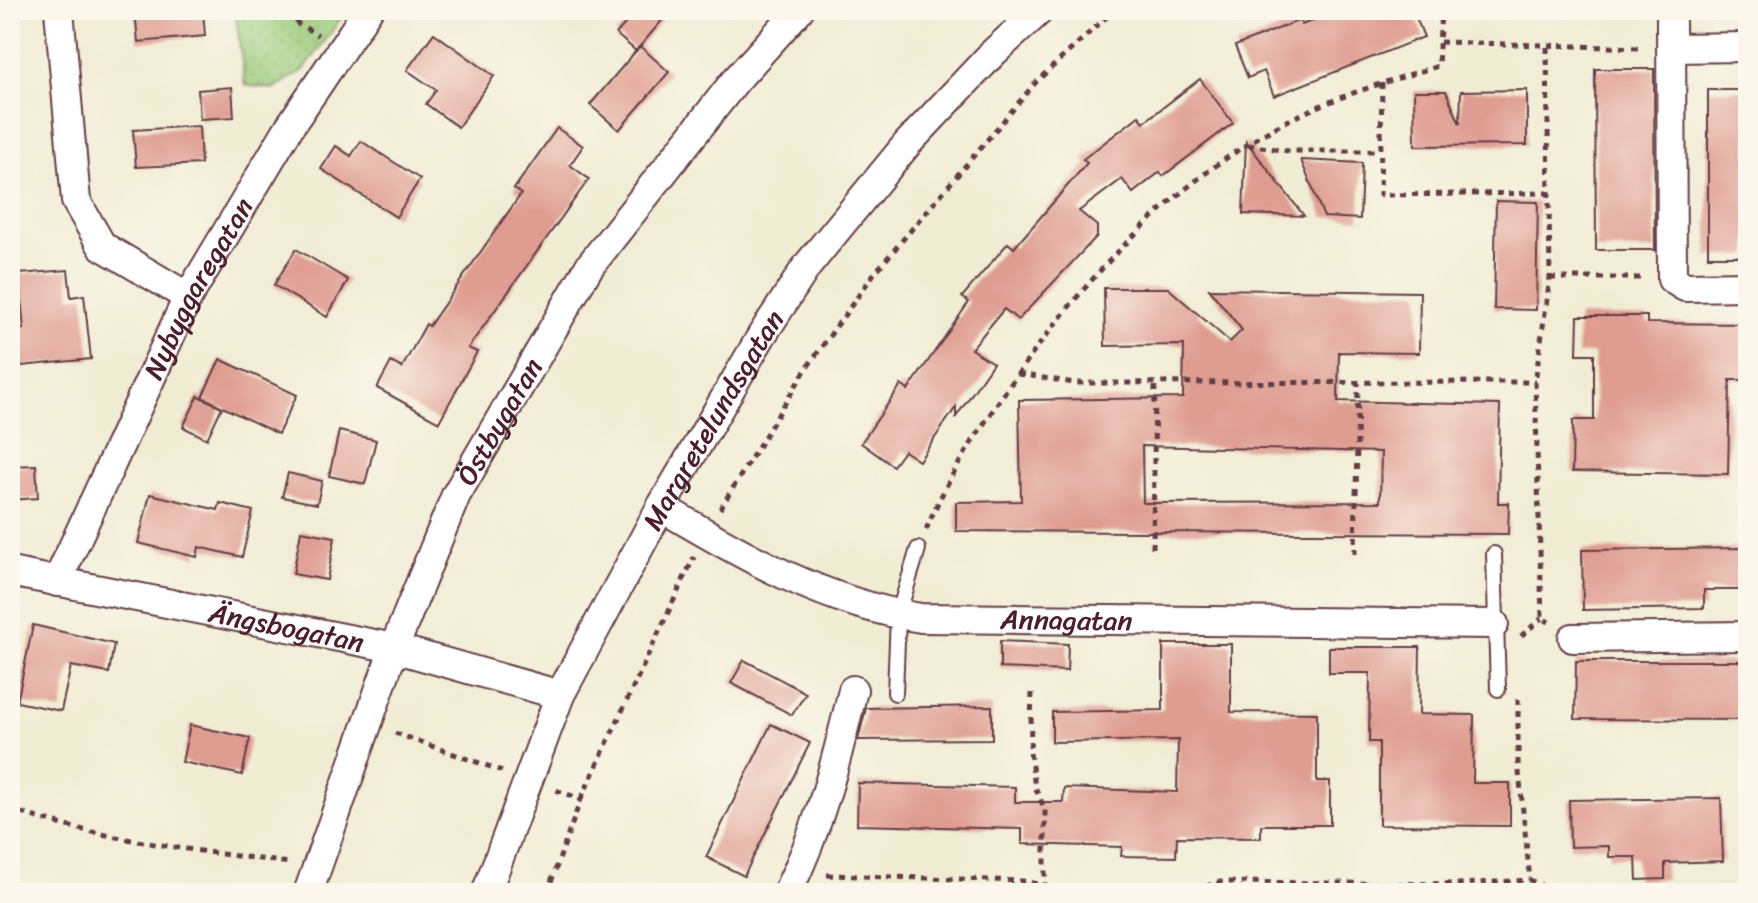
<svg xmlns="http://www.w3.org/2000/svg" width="1758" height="903" viewBox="0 0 1758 903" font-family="Sriracha,sans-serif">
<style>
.park{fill:url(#park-dots);stroke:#727552;stroke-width:2}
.building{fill:#df9c91;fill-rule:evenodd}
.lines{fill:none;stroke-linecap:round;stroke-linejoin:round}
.service-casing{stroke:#633e44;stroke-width:18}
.minor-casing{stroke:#633e44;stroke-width:32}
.path{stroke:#633e44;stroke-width:5;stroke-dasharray:6 6;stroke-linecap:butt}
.service{stroke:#fff;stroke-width:14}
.minor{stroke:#fff;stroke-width:28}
.labels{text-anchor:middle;stroke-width:6;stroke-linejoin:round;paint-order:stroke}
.street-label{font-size:28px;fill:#4a1f2b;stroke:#fbf7ec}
</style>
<defs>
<pattern id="park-dots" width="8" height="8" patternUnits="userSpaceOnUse" patternTransform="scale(2)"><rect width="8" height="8" fill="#9bcb7a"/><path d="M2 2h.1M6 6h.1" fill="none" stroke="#87ae6a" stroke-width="1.8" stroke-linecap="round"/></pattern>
</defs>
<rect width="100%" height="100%" fill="#fbf7ec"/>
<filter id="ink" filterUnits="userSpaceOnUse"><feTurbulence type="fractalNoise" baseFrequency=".0125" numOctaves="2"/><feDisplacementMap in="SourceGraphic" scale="16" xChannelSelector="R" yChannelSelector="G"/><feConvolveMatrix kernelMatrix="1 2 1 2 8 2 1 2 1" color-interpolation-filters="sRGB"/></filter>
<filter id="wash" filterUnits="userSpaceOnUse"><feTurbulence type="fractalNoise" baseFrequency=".006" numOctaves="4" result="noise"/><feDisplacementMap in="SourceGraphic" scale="32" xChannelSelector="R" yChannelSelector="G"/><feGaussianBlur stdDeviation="1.8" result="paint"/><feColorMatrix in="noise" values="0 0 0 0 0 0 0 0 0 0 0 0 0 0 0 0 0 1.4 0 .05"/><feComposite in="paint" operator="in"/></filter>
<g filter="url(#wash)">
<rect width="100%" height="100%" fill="#f1ecd4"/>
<!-- park -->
<polygon class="park" points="235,10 347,10 304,70 273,89 245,85"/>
<g id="blocks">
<!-- building -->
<g class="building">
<polygon points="135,10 203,10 205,36 138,42"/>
<polygon points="637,10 671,10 636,51 616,34"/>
<polygon points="1339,10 1413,10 1424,37 1274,96 1264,71 1248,78 1235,46 1300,20 1302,25"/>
<polygon points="434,33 494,76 458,127 426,104 436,90 407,70"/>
<polygon points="640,46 669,72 619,130 590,105"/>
<polygon points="1595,69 1654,69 1655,250 1596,250"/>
<polygon points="1200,79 1233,123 1163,176 1160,172 1133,193 1122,179 1079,211 1097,226 1097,236 1018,320 1004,309 971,349 993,363 956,417 956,407 919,461 904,451 893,466 861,443 901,385 908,390 969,302 962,297 1008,243 1014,248 1087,163 1083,159 1139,116 1144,122"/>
<polygon points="232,87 234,117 200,119 198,90"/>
<polygon points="1527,90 1527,145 1415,146 1414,91 1446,91 1460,124 1461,91"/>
<rect x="1708" y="90" width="40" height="166"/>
<polygon points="199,126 201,164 136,167 133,130"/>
<polygon points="557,128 583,146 570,165 589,179 468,348 477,352 439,422 377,388 391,362 402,368 426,324 429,326 521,194 514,189"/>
<polygon points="361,141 420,179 396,217 321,169 336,146 351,156"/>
<polygon points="1246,141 1304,216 1243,214"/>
<polygon points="1301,160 1362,163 1360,219 1324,217"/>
<polygon points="1496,201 1538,202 1536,310 1494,309"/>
<polygon points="296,249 348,280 327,317 274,285"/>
<polygon points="68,270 71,297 84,295 91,359 12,367 10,330 24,329 19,274"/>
<path d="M1104,288h64l62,54 12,-12 -33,-41 211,3 -1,61 -80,-1 -1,49 162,4 -2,98h11l-1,31 -552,-3v-29l65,-1 -2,-101 164,-2 1,-53 -79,1zM1142,446l239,6 -1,50 -237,1z"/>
<polygon points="1578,316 1647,316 1647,323 1748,324 1748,380 1730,380 1728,474 1572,472 1573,420 1594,420 1594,354 1577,354"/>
<polygon points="220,359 297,395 278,434 202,397"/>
<polygon points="198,396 222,407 207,439 183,427"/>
<polygon points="339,431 376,440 365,484 329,476"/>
<polygon points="36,465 38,498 10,500 10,466"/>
<polygon points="288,473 322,481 317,504 282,497"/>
<polygon points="150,494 218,510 220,503 253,511 242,557 199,547 197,557 138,543"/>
<polygon points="301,531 335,537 327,580 293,574"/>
<polygon points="1748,548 1748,590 1704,590 1704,608 1583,610 1582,550"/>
<polygon points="33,625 114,644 109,673 71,666 61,711 17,702"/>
<polygon points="1000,641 1068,644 1067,671 1000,668"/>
<polygon points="1163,644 1231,644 1231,712 1317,713 1317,781 1330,781 1330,825 1261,825 1261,838 1177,837 1176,857 1121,856 1122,847 1022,844 1022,829 857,825 858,783 1015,787 1015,802 1063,802 1064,788 1177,792 1178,740 1052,742 1052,712 1163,710"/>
<polygon points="1329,647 1420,647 1419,714 1474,715 1473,783 1510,783 1510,826 1379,825 1379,742 1369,742 1370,673 1329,673"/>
<polygon points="744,660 806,693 792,715 731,683"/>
<polygon points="1576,661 1748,661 1748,720 1575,719"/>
<polygon points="992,706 992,739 858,740 866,708"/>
<polygon points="771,724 810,743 744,876 706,857"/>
<polygon points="190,725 250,738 242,775 182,762"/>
<polygon points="1721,798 1723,861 1665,863 1665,879 1637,880 1636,857 1609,857 1609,846 1570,847 1569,800"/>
</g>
</g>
</g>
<g filter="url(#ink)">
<use href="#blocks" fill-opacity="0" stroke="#633e44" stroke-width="2"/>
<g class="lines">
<!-- service casing -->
<g class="service-casing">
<g id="service">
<polyline points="1494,554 1498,689"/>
<polyline points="895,693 898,615 918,549"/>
</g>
</g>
<!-- minor casing -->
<g class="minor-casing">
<g id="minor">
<polyline points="59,10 76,201 102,246 188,297"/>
<polyline points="1671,10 1672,279 1685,287 1748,286"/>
<polyline points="1671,48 1748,47"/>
<path id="s1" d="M661,507c80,48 166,97 260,111l573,6"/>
<path id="s2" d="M10,572l384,76 166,47"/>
<path id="s3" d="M57,582l131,-285 102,-171 78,-116"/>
<polyline points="1573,638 1748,636"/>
<path id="s4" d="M308,893l86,-245 62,-153 133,-228 146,-186 64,-71"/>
<path id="s5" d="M486,893l74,-198 101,-188 101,-172 45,-69 101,-123 86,-91 46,-42"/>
<path d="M787,893c32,-64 50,-134 66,-203"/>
</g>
</g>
<!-- path -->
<g class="path">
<polyline points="291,10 298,24 318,35"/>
<polyline points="1440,42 1642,48"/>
<polyline points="1547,47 1550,278 1535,382 1542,618 1549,622"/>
<polyline points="1382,83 1380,195 1548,193"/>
<polyline points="1248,145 1288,151 1379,151"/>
<polyline points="1550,278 1645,278"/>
<polyline points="1018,374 1075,383 1535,382"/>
<polyline points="720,509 806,369 873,275 1037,81 1114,10"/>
<path d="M926,530c19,-48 46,-89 75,-132 72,-105 156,-202 268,-267 51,-30 113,-48 169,-65l3,-56"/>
<polyline points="1153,548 1155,382"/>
<polyline points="1355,554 1358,383"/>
<polyline points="1521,636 1542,618"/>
<polyline points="1032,693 1030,753 1035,787 1045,810 1045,886"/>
<polyline points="1518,699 1518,762 1530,880"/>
<polyline points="395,733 502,771"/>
<polyline points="581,799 694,557"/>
<path d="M10,809c90,31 184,41 279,54"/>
<polyline points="827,875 1023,881 1068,890 1195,893"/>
<polyline points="1195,892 1216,882 1460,884 1530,880 1558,893"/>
<polyline points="547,893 581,799 553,789"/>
</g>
<!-- service -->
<use href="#service" class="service"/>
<!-- minor -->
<use href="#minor" class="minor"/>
</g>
</g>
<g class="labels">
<!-- street labels -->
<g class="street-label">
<text dy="10" stroke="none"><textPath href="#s3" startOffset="326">Nybyggaregatan</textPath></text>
<text dy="10" stroke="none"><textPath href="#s5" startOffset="526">Margretelundsgatan</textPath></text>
<text dy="10" stroke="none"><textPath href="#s4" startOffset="510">Östbygatan</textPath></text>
<text dy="10" stroke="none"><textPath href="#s1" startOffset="430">Annagatan</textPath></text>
<text dy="10" stroke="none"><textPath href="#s2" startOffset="282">Ängsbogatan</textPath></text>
</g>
</g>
<!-- margin -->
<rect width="1758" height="903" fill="none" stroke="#fbf7ec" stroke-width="40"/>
</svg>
